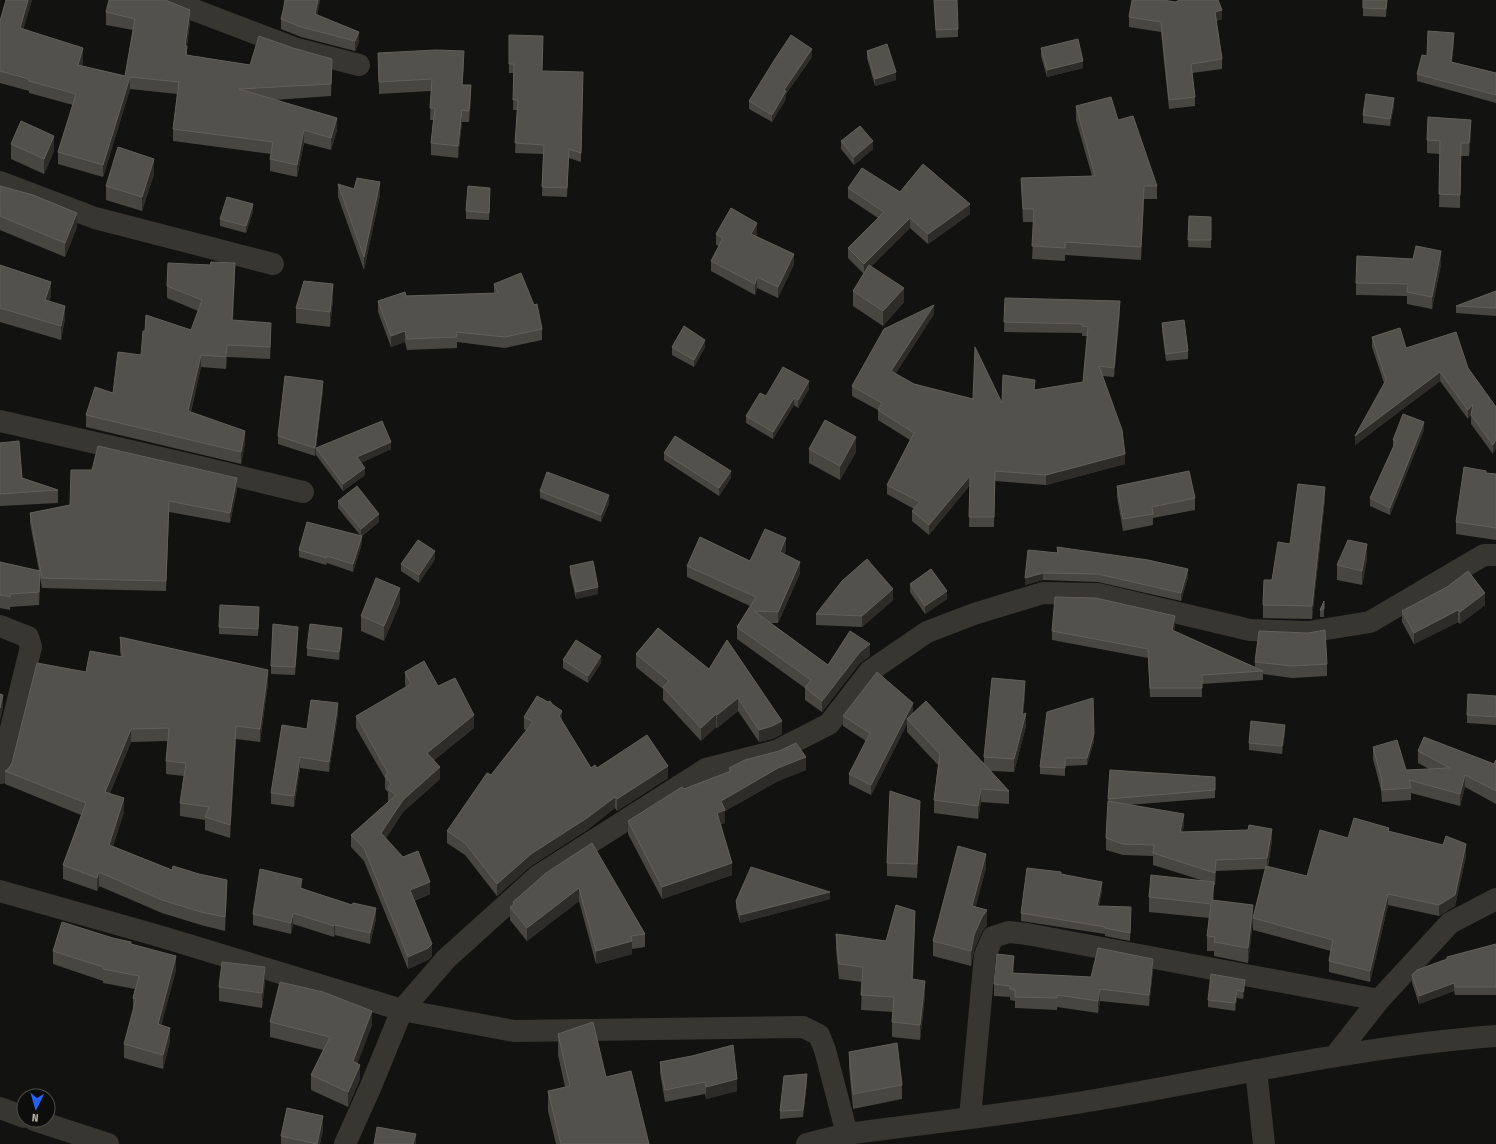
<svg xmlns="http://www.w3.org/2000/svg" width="1496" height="1144" viewBox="0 0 1496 1144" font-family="'Fira Sans Condensed',sans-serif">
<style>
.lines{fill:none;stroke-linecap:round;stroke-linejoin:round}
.street{stroke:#373631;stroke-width:22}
.wall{fill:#474641}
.shaded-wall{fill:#2d2c29}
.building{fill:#53514c;stroke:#626059}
</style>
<rect width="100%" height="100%" fill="#121210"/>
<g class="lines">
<!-- street -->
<g class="street">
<polyline points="168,0 297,49 359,65"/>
<polyline points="0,182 95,218 273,264"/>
<polyline points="0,421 200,467 303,492"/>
<polyline points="0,626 28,637 31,647 0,773"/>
<polyline points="0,891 159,936 402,1010 514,1031 803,1027 819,1035 825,1050 847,1134"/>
<polyline points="1335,1056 1379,1000 1450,923 1496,899"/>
<polyline points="1256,1070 1264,1144"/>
<polyline points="0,1108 24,1117"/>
<polyline points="970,1117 985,955 993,937 1009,932 1027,934 1379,1000"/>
<polyline points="34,1120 108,1144"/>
<polyline points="345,1144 371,1086 402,1010 446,959 538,876 706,769 776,751 829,724 870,671 927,632 974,614 1043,593 1098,594 1250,630 1308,632 1370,622 1484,555 1496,555"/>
<path d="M807,1144l40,-10c82,-11 166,-20 248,-34 134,-23 266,-54 401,-64"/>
</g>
</g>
<!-- wall -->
<g class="wall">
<polygon points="6,0 32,0 23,29 83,60 82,66 125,76 133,30 106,25 106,12 190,22 187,46 187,55 250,65 332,71 331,96 274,100 337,130 331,150 304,143 297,177 270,171 270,159 271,154 173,141 173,129 177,94 130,89 103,177 58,164 58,152 73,105 29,93 29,91 0,83 0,21"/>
<polygon points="285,0 320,0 317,15 359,42 355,51 301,37 281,29 281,19 283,11"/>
<polygon points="934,0 958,29 958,37 936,38"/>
<polygon points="1363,0 1387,0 1386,17 1363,16"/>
<polygon points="1129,17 1222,19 1216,21 1222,59 1222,69 1192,73 1195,97 1195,106 1169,109 1161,32 1129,27"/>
<polygon points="509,35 543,45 542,71 583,81 581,162 569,158 567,197 542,196 543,154 515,153 517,110 513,110 514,73 509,73"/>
<polygon points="1454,41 1452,62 1496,73 1496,103 1417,81 1417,74 1427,56"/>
<polygon points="1041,48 1083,68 1047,77 1041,56"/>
<polygon points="867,51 896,80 875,86 867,58"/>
<polygon points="378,53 464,63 462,85 471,97 469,122 462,122 458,158 431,155 431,143 433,120 430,120 431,91 379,94"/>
<polygon points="812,57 786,94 786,99 772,122 749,109 749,101"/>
<polygon points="1076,106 1118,120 1157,186 1157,199 1144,199 1141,260 1065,255 1065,261 1032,259 1034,222 1023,222 1021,178 1092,176 1076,120"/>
<polygon points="1394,106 1390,126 1363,123 1363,115"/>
<polygon points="1471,133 1469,156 1461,156 1460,208 1439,207 1440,154 1427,153 1427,140"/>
<polygon points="841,141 873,149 854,165 841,149"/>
<polygon points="11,144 54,151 44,174 11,159"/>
<polygon points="154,174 142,211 106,200 106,186"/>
<polygon points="338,184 354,189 380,195 364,270 338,197"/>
<polygon points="0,186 77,227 65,257 0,230"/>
<polygon points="848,188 900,192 970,214 928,244 910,228 871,266 904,302 883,326 853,306 853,291 864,274 848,258 848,248 878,218 848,198"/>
<polygon points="490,195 489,220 466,219 466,211"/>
<polygon points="253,211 246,233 220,226 220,219"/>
<polygon points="1189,216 1211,217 1211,248 1188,247"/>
<polygon points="716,234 757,234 756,236 794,264 778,298 757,288 755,295 711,271 711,261 719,246 716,245"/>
<polygon points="1441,264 1432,309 1407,304 1407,296 1356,295 1356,283"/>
<polygon points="0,265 51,296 49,301 65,319 61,340 0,322"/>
<polygon points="235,275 233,320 271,335 270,359 227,357 226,369 201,367 191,412 245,443 241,464 86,427 86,415 113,393 141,355 191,330 198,311 167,298 167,286"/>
<polygon points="494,284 542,329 542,340 505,348 457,342 457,348 407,350 405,342 391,347 378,312 378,301 406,296 494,293"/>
<polygon points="1496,291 1496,316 1456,313 1456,306"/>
<polygon points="1005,298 1120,311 1114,377 1102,376 1125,464 1046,485 995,481 994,527 969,527 970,485 929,535 912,521 912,511 914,509 887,494 887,485 910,440 878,420 878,410 852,396 852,386 934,314 895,374 914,384 973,399 1002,403 1035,390 1083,382 1087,336 1082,336 1082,333 1004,332"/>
<polygon points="333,299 330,327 296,323 296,308"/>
<polygon points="1162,323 1188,351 1188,359 1166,361 1162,330"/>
<polygon points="1372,337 1468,368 1496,407 1493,454 1471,424 1471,415 1468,419 1440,381 1355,445 1384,383 1372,347"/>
<polygon points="672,347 705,347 694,367 672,355"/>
<polygon points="323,389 315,456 278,444 278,436"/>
<polygon points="809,389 798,408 794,405 773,439 746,423 746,416 766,396"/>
<polygon points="1424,430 1390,515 1370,506 1370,498 1393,448 1393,440"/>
<polygon points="0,443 22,478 58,490 58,503 0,506"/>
<polygon points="316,448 391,449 361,463 365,475 343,491 316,455"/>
<polygon points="809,449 856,452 840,480 809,463"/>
<polygon points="664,453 731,478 719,496 664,460"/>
<polygon points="1486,473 1496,474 1496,540 1456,534 1456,522"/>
<polygon points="1117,486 1195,498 1195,510 1153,518 1153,525 1123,531 1117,497"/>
<polygon points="237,489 230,523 169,512 166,591 42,588 40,578 39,605 10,607 10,610 0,608 0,562 39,571 30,523 30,513 70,505"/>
<polygon points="540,491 609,503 601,522 540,498"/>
<polygon points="1325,499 1312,619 1263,618 1263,605 1272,580 1290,544"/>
<polygon points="338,501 379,522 362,536 362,543 353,572 327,563 326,565 299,557 299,550 360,535 338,508"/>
<polygon points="1057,547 1188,577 1181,601 1098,582 1043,580 1025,585 1057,553"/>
<polygon points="786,550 784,554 800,573 778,623 771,623 828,665 870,656 860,663 822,712 805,700 805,688 737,639 737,627 750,606 687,577 687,566 750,561"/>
<polygon points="435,559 419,583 401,571 401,564"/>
<polygon points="1367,559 1362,585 1337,580 1337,565"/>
<polygon points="570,566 598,594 576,599 570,573"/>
<polygon points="910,584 947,599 925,614 910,592"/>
<polygon points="1447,587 1485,605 1460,624 1458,622 1414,644 1402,622 1402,611"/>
<polygon points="893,600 862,627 816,625 816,614"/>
<polygon points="400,603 384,641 361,631 361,616"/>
<polygon points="1324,609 1324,617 1320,617 1320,610"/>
<polygon points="259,615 258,636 219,634 219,627"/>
<polygon points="1175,625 1174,631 1255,667 1255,662 1327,664 1327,676 1292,678 1263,674 1263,680 1202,684 1202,697 1150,697 1148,658 1052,640 1052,631"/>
<polygon points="658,628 782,734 772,739 759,742 738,711 717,728 716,727 701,741 663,700 663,689 636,667 636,654"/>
<polygon points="298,634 295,675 271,674 271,666"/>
<polygon points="342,635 339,660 307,656 307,648"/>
<polygon points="120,637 268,683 260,742 236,739 230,838 205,830 205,820 180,816 180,803 184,776 166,774 166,761 168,741 131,742 110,793 124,812 113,846 227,893 225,931 201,925 162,913 99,886 97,891 63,879 63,865 81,815 5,784 5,771 9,768 86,672 121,657 120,651"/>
<polygon points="563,660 601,663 588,683 563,668"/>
<polygon points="405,672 438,686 474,728 434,760 440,779 403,812 386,838 430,894 414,901 432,956 428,960 408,969 364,861 351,847 351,835 388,802 388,792 385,789 385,778 356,728 356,716 406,687 405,684"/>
<polygon points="1025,694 1023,714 1026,726 1014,772 991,771 1009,791 1009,804 981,802 978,819 934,813 934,800 938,765 907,732 907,724 871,795 849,784 849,774 866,741 843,726 843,716 913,713 984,763 984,757"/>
<polygon points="1496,696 1496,725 1467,723 1467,715"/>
<polygon points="338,714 329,772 300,768 294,807 271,804 271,793 307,729"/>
<polygon points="524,717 562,722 591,768 597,768 668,778 617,811 615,808 587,830 531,866 497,896 465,855 447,843 447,831 526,730 524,729"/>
<polygon points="1285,732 1282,754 1249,750 1249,743"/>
<polygon points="1094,741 1087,765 1065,766 1065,776 1040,774 1040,767"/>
<polygon points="1373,747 1406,770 1429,769 1418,763 1418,751 1494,764 1496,760 1496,804 1465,787 1460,806 1411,793 1411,800 1382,802 1381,790 1373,759"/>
<polygon points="729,768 806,770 778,781 725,811 725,823 721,824 732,875 662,899 628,834 628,821 684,789 729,772"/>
<polygon points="1110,770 1215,777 1215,798 1128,805 1184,826 1182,832 1272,840 1268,867 1307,876 1348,838 1389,831 1466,856 1455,906 1439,916 1388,905 1370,982 1329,972 1329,961 1331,951 1253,930 1253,918 1265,869 1216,871 1215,885 1214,885 1213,900 1253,920 1248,963 1214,956 1214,951 1207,951 1207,936 1209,918 1149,912 1149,897 1201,880 1153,865 1153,856 1123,855 1106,850 1106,838"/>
<polygon points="920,815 917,878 887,876 887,863"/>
<polygon points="592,843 645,934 645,947 632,949 632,954 596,964 579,901 527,941 510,920 510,907 513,905 513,902"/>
<polygon points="986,868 975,907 987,925 982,932 974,950 971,966 933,956 933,941"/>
<polygon points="1061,874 1102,890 1099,906 1131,914 1130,941 1105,936 1105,934 1021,921 1021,913"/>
<polygon points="302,888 376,919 370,944 335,935 334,937 293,924 291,934 253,925 253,914"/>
<polygon points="830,899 740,923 736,908 736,901"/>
<polygon points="915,925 913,979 925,996 920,1040 892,1037 892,1022 893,1012 861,1010 862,982 839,979 836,949 836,934 886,941"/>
<polygon points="131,944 176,970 161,1025 170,1041 163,1069 124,1058 124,1044 133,1011 133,998 135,989 103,983 103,981 53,964 53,951"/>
<polygon points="1496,944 1496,995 1455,995 1454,991 1419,1004 1412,983 1412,975 1447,959 1447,957"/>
<polygon points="1014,968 1013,973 1091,977 1153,970 1149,1006 1100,1001 1098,1013 1057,1007 1057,1010 1015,1008 1015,1001 1010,1000 1010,997 994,996 994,984"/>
<polygon points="265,982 262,1008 219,1001 219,987"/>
<polygon points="1245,988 1243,999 1237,998 1235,1011 1208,1007 1208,1000"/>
<polygon points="270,1022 372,1025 357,1063 360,1079 348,1107 311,1090 311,1075 323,1050 270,1037"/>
<polygon points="558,1034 606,1077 649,1144 556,1144 548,1111 548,1091 565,1087 558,1055"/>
<polygon points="849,1052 902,1085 902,1099 853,1109 849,1067"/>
<polygon points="660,1062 737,1091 706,1099 705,1094 665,1102 660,1073"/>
<polygon points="807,1082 803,1117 780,1119 780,1111"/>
<polygon points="323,1130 320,1144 281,1144 281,1136"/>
</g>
<!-- shaded-wall -->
<g class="shaded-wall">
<polygon points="28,0 32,0 20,41 20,28"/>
<polygon points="318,0 320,0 315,25 315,14"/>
<polygon points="190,10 190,22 185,58 185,46"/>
<polygon points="1222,10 1222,19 1215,21 1215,12"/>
<polygon points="359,32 359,42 355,51 355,41"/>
<polygon points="1454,33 1454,41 1451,70 1451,62"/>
<polygon points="83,48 83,60 78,77 78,65"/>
<polygon points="812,49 812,57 786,94 786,99 772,122 772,115 784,90"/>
<polygon points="464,51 464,63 462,97 462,85"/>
<polygon points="332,59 332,71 331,96 331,84"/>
<polygon points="1083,61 1083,68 1047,77 1047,70"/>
<polygon points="896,72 896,80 875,86 875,79"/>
<polygon points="130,77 130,89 103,177 103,165"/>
<polygon points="471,85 471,97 469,122 469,111"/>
<polygon points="1394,98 1394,106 1390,126 1390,119"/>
<polygon points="462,110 462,122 458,158 458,146"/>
<polygon points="337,118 337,130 331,150 331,138"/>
<polygon points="1471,120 1471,133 1469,156 1469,143"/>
<polygon points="304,130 304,143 297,177 297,165"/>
<polygon points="54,136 54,151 44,174 44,159"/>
<polygon points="873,141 873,149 854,165 854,157"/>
<polygon points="154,159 154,174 142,211 142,197"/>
<polygon points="380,182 380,195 364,270 364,257"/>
<polygon points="1144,186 1144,199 1141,260 1141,247"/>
<polygon points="253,204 253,211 246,233 246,226"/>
<polygon points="970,204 970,214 928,244 928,234"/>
<polygon points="77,213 77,227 65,257 65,243"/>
<polygon points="910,218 910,228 864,274 864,264"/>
<polygon points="757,223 757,234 751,244 751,234"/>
<polygon points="1441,251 1441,264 1432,309 1432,297"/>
<polygon points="794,254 794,264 778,298 778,287"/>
<polygon points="235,263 235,275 232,332 232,320"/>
<polygon points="757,277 757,288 755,295 755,284"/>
<polygon points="51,282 51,296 45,314 45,300"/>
<polygon points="333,284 333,299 330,327 330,312"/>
<polygon points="904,288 904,302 883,326 883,311"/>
<polygon points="1120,301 1120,311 1114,377 1114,368"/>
<polygon points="934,305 934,314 891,381 891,371"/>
<polygon points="65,306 65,319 61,340 61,326"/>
<polygon points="271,323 271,335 270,359 270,347"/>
<polygon points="405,331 405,342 391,347 391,336"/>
<polygon points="705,340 705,347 694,367 694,360"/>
<polygon points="227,345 227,357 226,369 226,357"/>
<polygon points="201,355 201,367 188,423 188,411"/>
<polygon points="1440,372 1440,381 1355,445 1355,436"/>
<polygon points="323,381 323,389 315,456 315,448"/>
<polygon points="809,381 809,389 798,408 798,400"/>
<polygon points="794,398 794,405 773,439 773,432"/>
<polygon points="1473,404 1473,414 1468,419 1468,410"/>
<polygon points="1424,422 1424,430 1390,515 1390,508"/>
<polygon points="245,431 245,443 241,464 241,452"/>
<polygon points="856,437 856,452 840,480 840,466"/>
<polygon points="1496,440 1496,449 1493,454 1493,445"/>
<polygon points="391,442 391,449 357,465 357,457"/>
<polygon points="1125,454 1125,464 1046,485 1046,475"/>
<polygon points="365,468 365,475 343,491 343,484"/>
<polygon points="731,471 731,478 719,496 719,488"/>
<polygon points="970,476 970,485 929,535 929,525"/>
<polygon points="237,478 237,489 230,523 230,513"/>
<polygon points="1325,487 1325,499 1312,619 1312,606"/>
<polygon points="609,495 609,503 601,522 601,515"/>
<polygon points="169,501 169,512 166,591 166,581"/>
<polygon points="379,514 379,522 361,536 361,529"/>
<polygon points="362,536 362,543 353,572 353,564"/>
<polygon points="786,538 786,550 780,564 780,552"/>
<polygon points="1367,544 1367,559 1362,585 1362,571"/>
<polygon points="435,551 435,559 419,583 419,575"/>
<polygon points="800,562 800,573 778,623 778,612"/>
<polygon points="1188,569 1188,577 1181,601 1181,593"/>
<polygon points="40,571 40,584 39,605 39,592"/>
<polygon points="1043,573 1043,580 1025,585 1025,578"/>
<polygon points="598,587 598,594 576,599 576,592"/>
<polygon points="400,588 400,603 384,641 384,626"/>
<polygon points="893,589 893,600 862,627 862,616"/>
<polygon points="947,591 947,599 925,614 925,606"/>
<polygon points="1485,593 1485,605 1460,624 1460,612"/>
<polygon points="1458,610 1458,622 1414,644 1414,633"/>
<polygon points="1175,616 1175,625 1172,639 1172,630"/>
<polygon points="298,627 298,634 295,675 295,667"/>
<polygon points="342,628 342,635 339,660 339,652"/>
<polygon points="870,644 870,656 860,663 822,712 822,701 860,652"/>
<polygon points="601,656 601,663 588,683 588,676"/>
<polygon points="268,670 268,683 260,742 260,729"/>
<polygon points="1025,681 1025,694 1022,728 1022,715"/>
<polygon points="3,695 3,708 0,721 0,708"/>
<polygon points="738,698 738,711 717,728 717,715"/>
<polygon points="338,703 338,714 329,772 329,762"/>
<polygon points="913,703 913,713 907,719 907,724 871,795 871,785"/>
<polygon points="562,711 562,723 559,716"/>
<polygon points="1026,713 1026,726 1014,772 1014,759"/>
<polygon points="716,714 716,727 701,741 701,728"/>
<polygon points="474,715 474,728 427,765 427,753"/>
<polygon points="782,721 782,734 772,739 759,742 759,730"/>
<polygon points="1285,725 1285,732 1282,754 1282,746"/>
<polygon points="236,726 236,739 230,838 230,825"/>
<polygon points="131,729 131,742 105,805 105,792"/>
<polygon points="1094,734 1094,741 1087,765 1087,758"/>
<polygon points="300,757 300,768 294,807 294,796"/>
<polygon points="806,757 806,770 778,781 725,811 725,823 717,826 717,813 721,801 778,768"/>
<polygon points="668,766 668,778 617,811 617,799"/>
<polygon points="440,767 440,779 403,812 381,845 381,833 403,800"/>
<polygon points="1465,775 1465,787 1460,806 1460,794"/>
<polygon points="981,789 981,802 978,819 978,806"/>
<polygon points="615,797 615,808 587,830 531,866 497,896 497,884 531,854"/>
<polygon points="124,798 124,812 109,858 109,845"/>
<polygon points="920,801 920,815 917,878 917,864"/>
<polygon points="1184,814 1184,826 1180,843 1180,832"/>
<polygon points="1272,829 1272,840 1267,869 1267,858"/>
<polygon points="1466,844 1466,856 1455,906 1439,916 1439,905"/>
<polygon points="986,854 986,868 972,921 972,906"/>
<polygon points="1216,860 1216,871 1215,885 1215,873"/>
<polygon points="732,863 732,875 662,899 662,887"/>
<polygon points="99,872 99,886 97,891 97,878"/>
<polygon points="302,879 302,890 300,888"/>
<polygon points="227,880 227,893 225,931 225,917"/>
<polygon points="430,882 430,894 410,902 410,890"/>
<polygon points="1102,882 1102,890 1097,914 1097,906"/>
<polygon points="1214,882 1214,897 1212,915 1212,900"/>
<polygon points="579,888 579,901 527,941 527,928"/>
<polygon points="830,892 830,899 740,923 740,915"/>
<polygon points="1388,894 1388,905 1370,982 1370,971"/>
<polygon points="1253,905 1253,920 1248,963 1248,948"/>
<polygon points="376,908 376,919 370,944 370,933"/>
<polygon points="987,910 987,925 982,932 974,950 971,966 971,951 974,935 982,917"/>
<polygon points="915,911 915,925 912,994 912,979"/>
<polygon points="293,913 293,924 291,934 291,923"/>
<polygon points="335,925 335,935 334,937 334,926"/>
<polygon points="632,941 632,954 596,964 596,951"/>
<polygon points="432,944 432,956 428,960 408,969 408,957"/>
<polygon points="176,956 176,970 158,1038 158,1024"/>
<polygon points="1014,956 1014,968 1012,985 1012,973"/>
<polygon points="1153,959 1153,970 1149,1006 1149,995"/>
<polygon points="265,967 265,982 262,1008 262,993"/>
<polygon points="1245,980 1245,988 1243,999 1243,992"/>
<polygon points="925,981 925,996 920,1040 920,1025"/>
<polygon points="1454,983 1454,991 1419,1004 1419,996"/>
<polygon points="1100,989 1100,1001 1098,1013 1098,1001"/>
<polygon points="1237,990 1237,998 1235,1011 1235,1003"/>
<polygon points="372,1011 372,1025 353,1076 353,1061"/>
<polygon points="170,1028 170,1041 163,1069 163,1055"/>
<polygon points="360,1065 360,1079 348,1107 348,1092"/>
<polygon points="807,1074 807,1082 803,1117 803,1110"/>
<polygon points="737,1079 737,1091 706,1099 706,1087"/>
<polygon points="323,1116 323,1130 320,1144 317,1144"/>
<polygon points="416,1134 416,1144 413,1144"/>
</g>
<!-- building -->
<g class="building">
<polygon points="6,0 28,0 20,28 83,48 78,65 125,76 135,19 106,12 109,0 165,0 190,10 185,46 187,46 186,55 250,65 259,36 293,48 332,59 331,84 239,89 337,118 331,138 304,130 297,165 270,159 273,142 173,129 179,82 130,77 103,165 58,152 76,94 29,81 29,79 0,71 0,21"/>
<polygon points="285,0 318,0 315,14 359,32 355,41 301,27 281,19 283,11"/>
<polygon points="934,0 957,0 958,29 936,30"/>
<polygon points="1132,0 1163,0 1175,2 1180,0 1218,0 1222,10 1215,12 1222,59 1191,64 1195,97 1169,100 1161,22 1129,17"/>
<polygon points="1363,0 1387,0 1386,9 1363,8"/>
<polygon points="1428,31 1454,33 1451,62 1496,73 1496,95 1417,74 1422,55 1427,56"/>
<polygon points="509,35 543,36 542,71 583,72 581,153 569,149 567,188 542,187 544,145 515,143 518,100 513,100 514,64 509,64"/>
<polygon points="791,35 812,49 784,90 786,91 772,115 749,101 775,59"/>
<polygon points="1078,39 1083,61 1047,70 1041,48"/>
<polygon points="887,44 896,72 875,79 867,51"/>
<polygon points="436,50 464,51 462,85 471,85 469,111 462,110 458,146 431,143 435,108 430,108 432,79 379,82 378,53"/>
<polygon points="1366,94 1394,98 1390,119 1363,115"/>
<polygon points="1111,97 1118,120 1133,116 1157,186 1144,186 1141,247 1065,242 1065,248 1032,246 1034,209 1023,209 1021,178 1095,176 1076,106"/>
<polygon points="1428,117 1471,120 1469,143 1461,143 1460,195 1439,194 1440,141 1427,140"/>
<polygon points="21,121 54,136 44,159 11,144"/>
<polygon points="860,126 873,141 854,157 841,141"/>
<polygon points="118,147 154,159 142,197 106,186"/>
<polygon points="923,164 970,204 928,234 910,218 864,264 848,248 884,212 848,188 862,168 900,192"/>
<polygon points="357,178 380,182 364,257 338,184 354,189"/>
<polygon points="0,186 33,195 77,213 65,243 0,216"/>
<polygon points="468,186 490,188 489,213 466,211"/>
<polygon points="227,197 253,204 246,226 220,219"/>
<polygon points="731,208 757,223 751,234 794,254 778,287 757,277 755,284 711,261 723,238 716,234"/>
<polygon points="1189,216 1211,217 1211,240 1188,240"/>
<polygon points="1416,246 1441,251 1432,297 1407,292 1408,284 1356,283 1357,256 1413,259"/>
<polygon points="211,262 235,263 232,320 271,323 270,347 227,345 226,357 201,355 188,411 245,431 241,452 86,415 95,387 113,393 118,352 141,355 143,331 145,331 146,315 191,330 202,300 167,286 168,263 210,265"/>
<polygon points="0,265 51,282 45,300 65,306 61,326 0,308"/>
<polygon points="869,265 904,288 883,311 853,291"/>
<polygon points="521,273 534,305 537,304 542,329 505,337 456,332 457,337 407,339 405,331 391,336 378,301 405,292 406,296 498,293 494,284"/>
<polygon points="304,281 333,284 330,312 296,308"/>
<polygon points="1496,291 1496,308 1456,306"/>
<polygon points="1005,298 1120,301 1114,368 1099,366 1122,430 1125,454 1046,475 995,471 994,517 969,517 970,476 929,525 912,511 920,502 887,485 914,433 878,410 882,403 852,386 884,329 934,305 891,371 914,384 973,399 975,347 1002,403 1003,375 1035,380 1034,390 1083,382 1088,327 1082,326 1082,324 1004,322"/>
<polygon points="1184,320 1188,351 1166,354 1162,323"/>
<polygon points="684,326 705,340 694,360 672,347"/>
<polygon points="1400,328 1406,348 1456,332 1468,368 1496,407 1496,440 1493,445 1471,415 1473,404 1468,410 1440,372 1355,436 1386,380 1372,337"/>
<polygon points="783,367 809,381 798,400 794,398 773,432 746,416 760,393 766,396"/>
<polygon points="285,376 323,381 315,448 278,436"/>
<polygon points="1403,414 1424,422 1390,508 1370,498 1396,441 1393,440"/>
<polygon points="825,420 856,437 840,466 809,449"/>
<polygon points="382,421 391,442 357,457 365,468 343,484 316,448"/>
<polygon points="675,436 731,471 719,488 664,453"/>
<polygon points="19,441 22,478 58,490 0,494 0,443"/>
<polygon points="98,446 237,478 230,513 169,501 166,581 42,578 30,513 70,505 71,470 92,470"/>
<polygon points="1464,467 1486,471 1486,473 1496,474 1496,528 1456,522"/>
<polygon points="1189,471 1195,498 1152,507 1153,514 1123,519 1117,486"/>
<polygon points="547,472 609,495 601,515 540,491"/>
<polygon points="1298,484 1325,487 1312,606 1263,605 1264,580 1272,580 1278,542 1290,544"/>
<polygon points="357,486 379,514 361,529 338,501"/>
<polygon points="307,522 362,536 353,564 327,556 326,558 299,550"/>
<polygon points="765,529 786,538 780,552 800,562 778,612 754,611 828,665 850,631 870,644 860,652 822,701 805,688 811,680 737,627 756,597 687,566 700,537 750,561"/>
<polygon points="418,540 435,551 419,575 401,564"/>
<polygon points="1348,540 1367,544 1362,571 1337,565"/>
<polygon points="1057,547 1148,560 1188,569 1181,593 1098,574 1043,573 1025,578 1028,550 1058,553"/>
<polygon points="867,559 893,589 862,616 816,614 842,581"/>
<polygon points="593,561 598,587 576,592 570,566"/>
<polygon points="0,562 40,571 39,592 10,594 10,597 0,595"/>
<polygon points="931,569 947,591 925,606 910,584"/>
<polygon points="1468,571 1485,593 1460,612 1458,610 1414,633 1402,611 1447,587"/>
<polygon points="376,578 400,588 384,626 361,616"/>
<polygon points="1055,597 1096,598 1175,616 1172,630 1263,671 1202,675 1202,688 1150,688 1148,649 1052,631"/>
<polygon points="1324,601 1324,609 1320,610"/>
<polygon points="220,605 259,607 258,629 219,627"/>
<polygon points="273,624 298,627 295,667 271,666"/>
<polygon points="310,624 342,628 339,652 307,648"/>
<polygon points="658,628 709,669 727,640 782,721 772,726 759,730 738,698 717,715 716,714 701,728 663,687 669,681 636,654"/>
<polygon points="1325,630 1327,664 1292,666 1255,662 1259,631 1308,633"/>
<polygon points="120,637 268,670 260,729 236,726 230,825 205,817 209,807 180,803 186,763 166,761 169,728 131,729 105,792 124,798 109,845 172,870 173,866 199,874 227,880 225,917 201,912 162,900 99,872 97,878 63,865 86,803 5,771 9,768 12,763 37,663 86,672 90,651 123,657"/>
<polygon points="576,640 601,656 588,676 563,660"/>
<polygon points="424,661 438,686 455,678 474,715 427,753 440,767 403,800 381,833 403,857 418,851 430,882 410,890 432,944 428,948 408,957 364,848 351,835 396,795 388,789 391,784 385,776 388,773 356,716 411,684 405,672"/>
<polygon points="877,672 913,703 871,785 849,774 870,733 843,716"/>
<polygon points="992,678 1025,681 1022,715 1026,713 1014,759 984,757"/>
<polygon points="0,694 3,695 0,708"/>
<polygon points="1468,694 1496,696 1496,717 1467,715"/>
<polygon points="537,696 548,702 550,701 552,704 562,711 559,716 591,768 595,765 597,768 647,735 668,766 617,799 615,797 587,818 531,854 497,884 465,843 447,831 487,773 491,775 533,722 524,717"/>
<polygon points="1093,698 1094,734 1087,758 1065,758 1065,768 1040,767 1047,712"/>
<polygon points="311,700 338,703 329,762 300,757 294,796 271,793 282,725 307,729"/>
<polygon points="926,701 1009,791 981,789 978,806 934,800 940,754 907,719"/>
<polygon points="1251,721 1285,725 1282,746 1249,743"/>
<polygon points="1424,737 1494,764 1496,760 1496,791 1465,775 1460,794 1409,780 1411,788 1382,790 1381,777 1373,747 1397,740 1406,770 1450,768 1418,751"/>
<polygon points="796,743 806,757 778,768 721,801 725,810 717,813 732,863 662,887 628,821 682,787 684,789 731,771 729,768 745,760 779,751"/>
<polygon points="1110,770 1215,777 1215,790 1108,799"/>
<polygon points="890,791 920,801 917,864 887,863"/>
<polygon points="1108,801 1184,814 1180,832 1248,830 1249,825 1272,829 1267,858 1216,860 1215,873 1153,853 1154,845 1123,844 1106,838"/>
<polygon points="1354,818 1389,828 1388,831 1443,845 1446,836 1466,844 1455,895 1439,905 1388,894 1370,971 1329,961 1333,940 1253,918 1266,866 1307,876 1320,830 1348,838"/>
<polygon points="592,843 645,934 631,936 632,941 596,951 579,888 527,928 510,907 514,904 513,902 546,873"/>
<polygon points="958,846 986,854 972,906 987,910 982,917 974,935 971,951 933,941"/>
<polygon points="751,867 830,892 740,915 736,901"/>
<polygon points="1027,868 1061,872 1061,874 1102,882 1097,906 1131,907 1130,933 1105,928 1105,927 1021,913"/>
<polygon points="260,869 302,879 300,888 352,905 353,903 376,908 370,933 335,925 334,926 293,913 291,923 253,914"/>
<polygon points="1151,875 1214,882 1212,900 1253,905 1248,948 1214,942 1215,937 1207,936 1211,904 1149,897"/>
<polygon points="896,905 915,911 912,979 925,981 920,1025 892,1022 894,997 861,995 863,967 839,964 836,934 886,941"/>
<polygon points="62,922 113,938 131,942 131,944 176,956 158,1024 170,1028 163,1055 124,1044 136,999 133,998 139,976 103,969 103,967 53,951"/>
<polygon points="1496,944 1496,987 1455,987 1454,983 1419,996 1412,975 1417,970 1447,959 1447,957"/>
<polygon points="1098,948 1153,959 1149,995 1100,989 1098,1001 1057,995 1057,998 1015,997 1015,990 1010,989 1010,986 994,984 997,954 1014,956 1012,973 1091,977"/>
<polygon points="222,962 265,967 262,993 219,987"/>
<polygon points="1211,974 1245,980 1243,992 1237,990 1235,1003 1208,1000"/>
<polygon points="280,982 323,992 372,1011 353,1061 360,1065 348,1092 311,1075 330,1037 270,1022"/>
<polygon points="593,1022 606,1077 631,1071 649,1144 561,1144 548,1091 570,1086 558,1034"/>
<polygon points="897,1043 902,1085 853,1094 849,1052"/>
<polygon points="733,1045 737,1079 706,1087 705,1082 665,1090 660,1062 692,1056"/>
<polygon points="807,1074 803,1110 780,1111 784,1076"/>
<polygon points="287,1108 323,1116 317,1144 281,1136"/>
<polygon points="377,1127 416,1134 413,1144 374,1144"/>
</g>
<!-- north arrow -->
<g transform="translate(36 1108) rotate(185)"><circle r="19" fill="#0d0d0b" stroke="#4f4d47"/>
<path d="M0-3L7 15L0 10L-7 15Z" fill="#2462f6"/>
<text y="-6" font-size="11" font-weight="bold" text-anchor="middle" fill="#b3aea1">N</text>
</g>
</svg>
